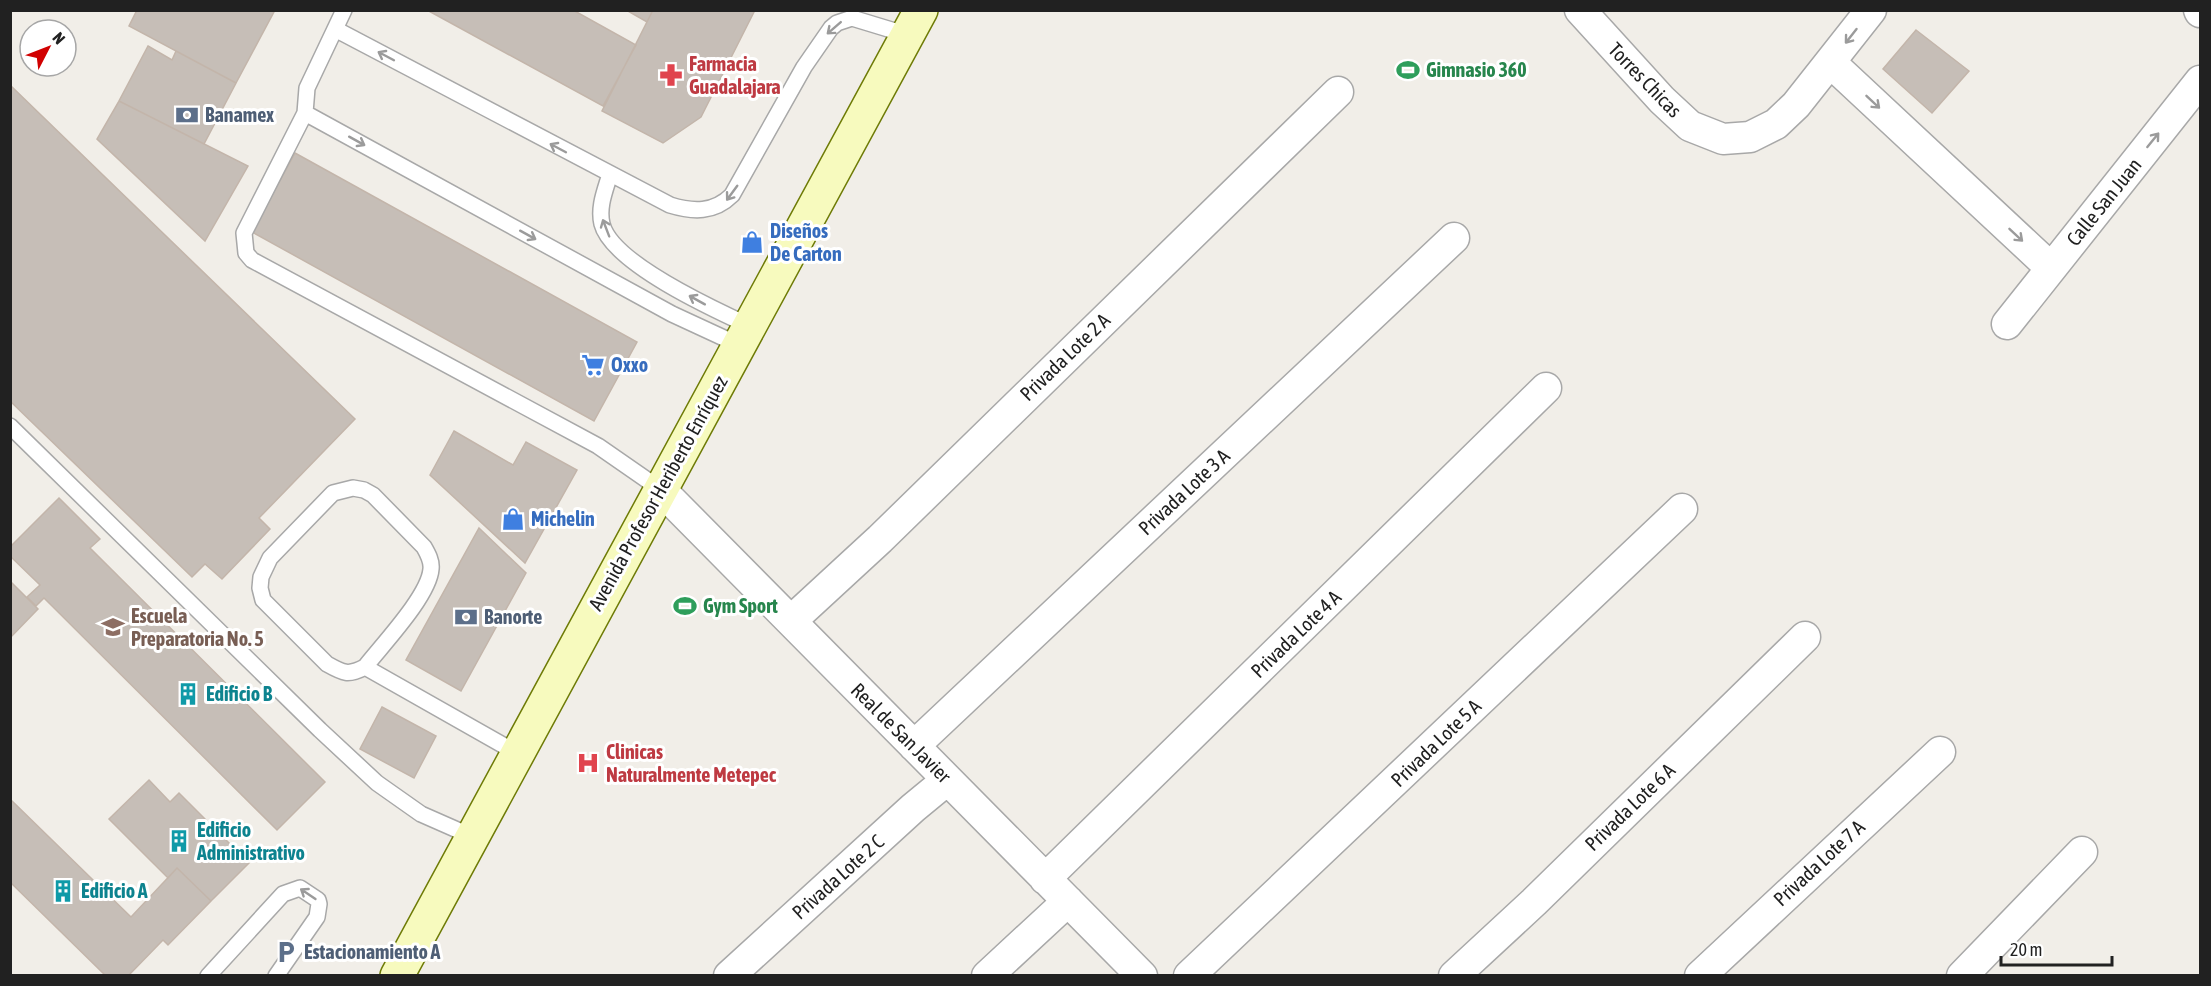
<svg xmlns="http://www.w3.org/2000/svg" width="2211" height="986" viewBox="0 0 2211 986" font-family="'Asap Condensed',sans-serif">
  <rect width="100%" height="100%" fill="#f1eee8"/>
  <path fill="#c6beb7" stroke="#c3b5aa" stroke-width="1.5" d="M137,10H275L236,83L129,26Z
    M427,10H573L636,45L603,106Z
    M626,10H653L647,22Z
    M653,10H755L701,117L663,143L602,111Z
    M1916,30L1969,71L1932,113L1883,69Z
    M148,46L172,60L176,51L236,83L204,144L119,101Z
    M10,85L355,419L259,518L270,529L222,579L205,564L192,577L10,401Z
    M119,101L248,166L205,241L97,139Z
    M295,153L637,342L594,421L252,232Z
    M454,431L513,465L526,442L577,470L525,563L430,475Z
    M59,498L100,539L90,548L325,782L277,830L44,598L36,606L27,597L40,585L10,556V547Z
    M479,528L526,573L461,691L406,660Z
    M10,581L38,609L10,638Z
    M382,707L436,736L414,778L360,749Z
    M149,780L170,802L179,793L249,863L211,901L177,868L168,878L109,819Z
    M10,799L131,917L177,868L211,901L168,945L163,940L128,976H106L10,882Z"/>
  <g fill="none" stroke-linecap="round" stroke-linejoin="round">
    <g stroke="#a8a8a8" stroke-width="18">
      <path id="lane" d="M344,10L307,88L305,113L244,233L246,253L252,260L598,446L660,489
        M335,29L670,205C693,212 714,213 732,195L804,67L831,28L837,23L852,18L908,35
        M305,113L672,314L739,345
        M610,174C605,191 598,207 602,224C612,263 715,310 750,326
        M10,426L320,730L377,783L421,814L471,836
        M353,488L364,490L373,495L424,547C428,554 432,561 431,569C429,596 382,645 365,667C348,676 343,673 327,664L263,600L260,588L261,577L270,558L333,493Z
        M365,667L517,753
        M208,976L283,894L300,888L318,900L319,904L317,917L276,976"/>
    </g>
    <g stroke="#a8a8a8" stroke-width="33">
      <path id="street" d="M1580,10L1662,100L1690,126L1723,139L1750,137L1776,124L1796,105L1871,10
        M2199,10L2200,12
        M1830,62L2051,268
        M2007,324L2200,81
        M660,489L1142,976
        M791,621L880,539L1338,92
        M914,746L1454,238
        M1045,879L1546,388
        M729,976L913,808L947,780
        M987,976L1068,901
        M1189,976L1682,509
        M1454,976L1534,902L1805,637
        M1700,976L1940,752
        M1962,976L2082,852"/>
    </g>
    <g stroke="#6e7b06" stroke-width="36">
      <path id="secondary" d="M397,976L921,10"/>
    </g>
    <use href="#lane" stroke="#fff" stroke-width="15"/>
    <use href="#street" stroke="#fff" stroke-width="30"/>
    <use href="#secondary" stroke="#f7fabe" stroke-width="33"/>
  </g>
  <defs><path id="oneway-shaft" d="M-6 0H5M1.5-3L5.5 0L1.5 3" fill="none" stroke-width="1.6" stroke-linecap="round" stroke-linejoin="round" transform="scale(1.5)"/></defs>
  <g stroke="#9b9b9b">
    <use href="#oneway-shaft" transform="translate(834 28) rotate(139)"/>
    <use href="#oneway-shaft" transform="translate(1851 36) rotate(128)"/>
    <use href="#oneway-shaft" transform="translate(386 56) rotate(-152)"/>
    <use href="#oneway-shaft" transform="translate(1873 102) rotate(43)"/>
    <use href="#oneway-shaft" transform="translate(2153 140) rotate(-51)"/>
    <use href="#oneway-shaft" transform="translate(357 141) rotate(29)"/>
    <use href="#oneway-shaft" transform="translate(558 148) rotate(-152)"/>
    <use href="#oneway-shaft" transform="translate(732 193) rotate(126)"/>
    <use href="#oneway-shaft" transform="translate(606 228) rotate(-111)"/>
    <use href="#oneway-shaft" transform="translate(528 235) rotate(29)"/>
    <use href="#oneway-shaft" transform="translate(2016 235) rotate(43)"/>
    <use href="#oneway-shaft" transform="translate(697 300) rotate(-151)"/>
    <use href="#oneway-shaft" transform="translate(308 894) rotate(-146)"/>
  </g>
  <defs>
    <g id="stadium-bare" transform="scale(1.8)"><path d="M0-5a6.5 5 0 1 0 0 10a6.5 5 0 1 0 0-10ZM-3.5-1.8h7v3.6h-7Z" fill="#2e9e5b" stroke="#fff" stroke-width="2.5" paint-order="stroke"/></g>
    <g id="pharmacy-bare" transform="scale(1.8)"><path d="M-2-6h4v4h4v4h-4v4h-4v-4h-4v-4h4Z" fill="#e0444e" stroke="#fff" stroke-width="2.5" paint-order="stroke"/></g>
    <g id="bank-bare" transform="scale(1.8)"><path d="M-6-4H6V4H-6ZM0-2.3a2.3 2.3 0 1 0 0 4.6a2.3 2.3 0 1 0 0-4.6Z" fill="#5c6f8a" stroke="#fff" stroke-width="2.5" paint-order="stroke"/></g>
    <g id="shop-bare" transform="scale(1.8)"><path d="M-5-2.5h2.3a2.7 3.5 0 0 1 5.4 0H5L5.5 6h-11ZM-1.5-2.5h3a1.5 2.3 0 0 0-3 0Z" fill="#3f7fe0" stroke="#fff" stroke-width="2.5" paint-order="stroke"/></g>
    <g id="supermarket-bare" transform="scale(1.8)"><path d="M-6-5.5h2.5l.6 2H6L4.5 2H-2.5L-4.4-4H-6ZM-1.5 3.2a1.3 1.3 0 1 0 .1 0ZM3 3.2a1.3 1.3 0 1 0 .1 0Z" fill="#3f7fe0" stroke="#fff" stroke-width="2.5" paint-order="stroke"/></g>
    <g id="school-bare" transform="scale(1.8)"><path d="M0-5L7-2L0 1L-7-2ZM-4 1L0 2.5L4 1V4Q0 6-4 4Z" fill="#8d6e63" stroke="#fff" stroke-width="2.5" paint-order="stroke"/></g>
    <g id="building-bare" transform="scale(1.8)"><path d="M-4-6H4V6H1V3H-1V6H-4ZM-2.5-4.3h1.7v1.8h-1.7ZM.8-4.3h1.7v1.8H.8ZM-2.5-1h1.7V.8h-1.7ZM.8-1h1.7V.8H.8Z" fill="#0f9aa8" stroke="#fff" stroke-width="2.5" paint-order="stroke"/></g>
    <g id="hospital-bare" transform="scale(1.8)"><path d="M-5-5h3v3.5h4V-5h3V5h-3V1.5h-4V5h-3Z" fill="#e0444e" stroke="#fff" stroke-width="2.5" paint-order="stroke"/></g>
    <g id="parking-bare" transform="scale(1.8)"><path d="M-3.5-5.5H1a3.5 3.5 0 0 1 0 7H-1V5.5H-3.5ZM-1-3.4V-.6H.8a1.4 1.4 0 0 0 0-2.8Z" fill="#5c6f8a" stroke="#fff" stroke-width="2.5" paint-order="stroke"/></g>
  </defs>
  <g fill-rule="evenodd">
    <use href="#stadium-bare" x="1408" y="70"/>
    <use href="#pharmacy-bare" x="671" y="75"/>
    <use href="#bank-bare" x="187" y="115"/>
    <use href="#shop-bare" x="752" y="242"/>
    <use href="#supermarket-bare" x="593" y="365"/>
    <use href="#shop-bare" x="513" y="519"/>
    <use href="#stadium-bare" x="685" y="606"/>
    <use href="#bank-bare" x="466" y="617"/>
    <use href="#school-bare" x="113" y="627"/>
    <use href="#building-bare" x="188" y="694"/>
    <use href="#hospital-bare" x="588" y="763"/>
    <use href="#building-bare" x="179" y="841"/>
    <use href="#building-bare" x="63" y="891"/>
    <use href="#parking-bare" x="286" y="952"/>
  </g>
  <g text-anchor="middle" stroke-width="6" stroke-linejoin="round" paint-order="stroke">
    <g font-size="20" font-weight="bold" fill="#be3a42" stroke="#fff" text-anchor="start">
      <text x="689" y="71">Farmacia<tspan x="689" dy="23">Guadalajara</tspan></text>
      <text x="606" y="759">Clinicas<tspan x="606" dy="23">Naturalmente Metepec</tspan></text>
    </g>
    <g font-size="20" font-weight="bold" fill="#27864d" stroke="#fff" text-anchor="start">
      <text x="1426" y="77">Gimnasio 360</text>
      <text x="703" y="613">Gym Sport</text>
    </g>
    <g font-size="20" fill="#212121" stroke="#fff">
      <text transform="translate(1645 80) rotate(46)" y="7">Torres Chicas</text>
      <text transform="translate(2104 202) rotate(-51)" y="7">Calle San Juan</text>
      <text transform="translate(1065 357) rotate(-44)" y="7">Privada Lote 2 A</text>
      <text transform="translate(1184 492) rotate(-43)" y="7">Privada Lote 3 A</text>
      <text transform="translate(658 493) rotate(-61)" y="7">Avenida Profesor Heriberto Enríquez</text>
      <text transform="translate(1296 634) rotate(-44)" y="7">Privada Lote 4 A</text>
      <text transform="translate(901 733) rotate(45)" y="7">Real de San Javier</text>
      <text transform="translate(1436 743) rotate(-44)" y="7">Privada Lote 5 A</text>
      <text transform="translate(1630 807) rotate(-44)" y="7">Privada Lote 6 A</text>
      <text transform="translate(1819 863) rotate(-43)" y="7">Privada Lote 7 A</text>
      <text transform="translate(838 877) rotate(-42)" y="7">Privada Lote 2 C</text>
    </g>
    <g font-size="20" font-weight="bold" fill="#4e5e75" stroke="#fff" text-anchor="start">
      <text x="205" y="122">Banamex</text>
      <text x="484" y="624">Banorte</text>
      <text x="304" y="959">Estacionamiento A</text>
    </g>
    <g font-size="20" font-weight="bold" fill="#366cbe" stroke="#fff" text-anchor="start">
      <text x="770" y="238">Diseños<tspan x="770" dy="23">De Carton</tspan></text>
      <text x="611" y="372">Oxxo</text>
      <text x="531" y="526">Michelin</text>
    </g>
    <g font-size="20" font-weight="bold" fill="#785e54" stroke="#fff" text-anchor="start">
      <text x="131" y="623">Escuela<tspan x="131" dy="23">Preparatoria No. 5</tspan></text>
    </g>
    <g font-size="20" font-weight="bold" fill="#0d838f" stroke="#fff" text-anchor="start">
      <text x="206" y="701">Edificio B</text>
      <text x="197" y="837">Edificio<tspan x="197" dy="23">Administrativo</tspan></text>
      <text x="81" y="898">Edificio A</text>
    </g>
  </g>
  <rect width="2211" height="986" fill="none" stroke="#212121" stroke-width="24"/>
  <g transform="translate(48 48) rotate(48)"><circle r="28" fill="#ffffff" stroke="#a6a6a6" stroke-width="1.5"/>
  <path d="M0-4.5L10 22L0 15L-10 22Z" fill="#d10101"/>
  <text y="-9" font-size="16" font-weight="bold" text-anchor="middle" fill="#212121">N</text>
  </g>
  <path d="M2001 956v9h111v-9" fill="none" stroke="#212121" stroke-width="3"/>
  <text x="2010" y="956" font-size="18" fill="#212121" stroke="#ffffff" stroke-width="4.5" paint-order="stroke">20 m</text>
</svg>
